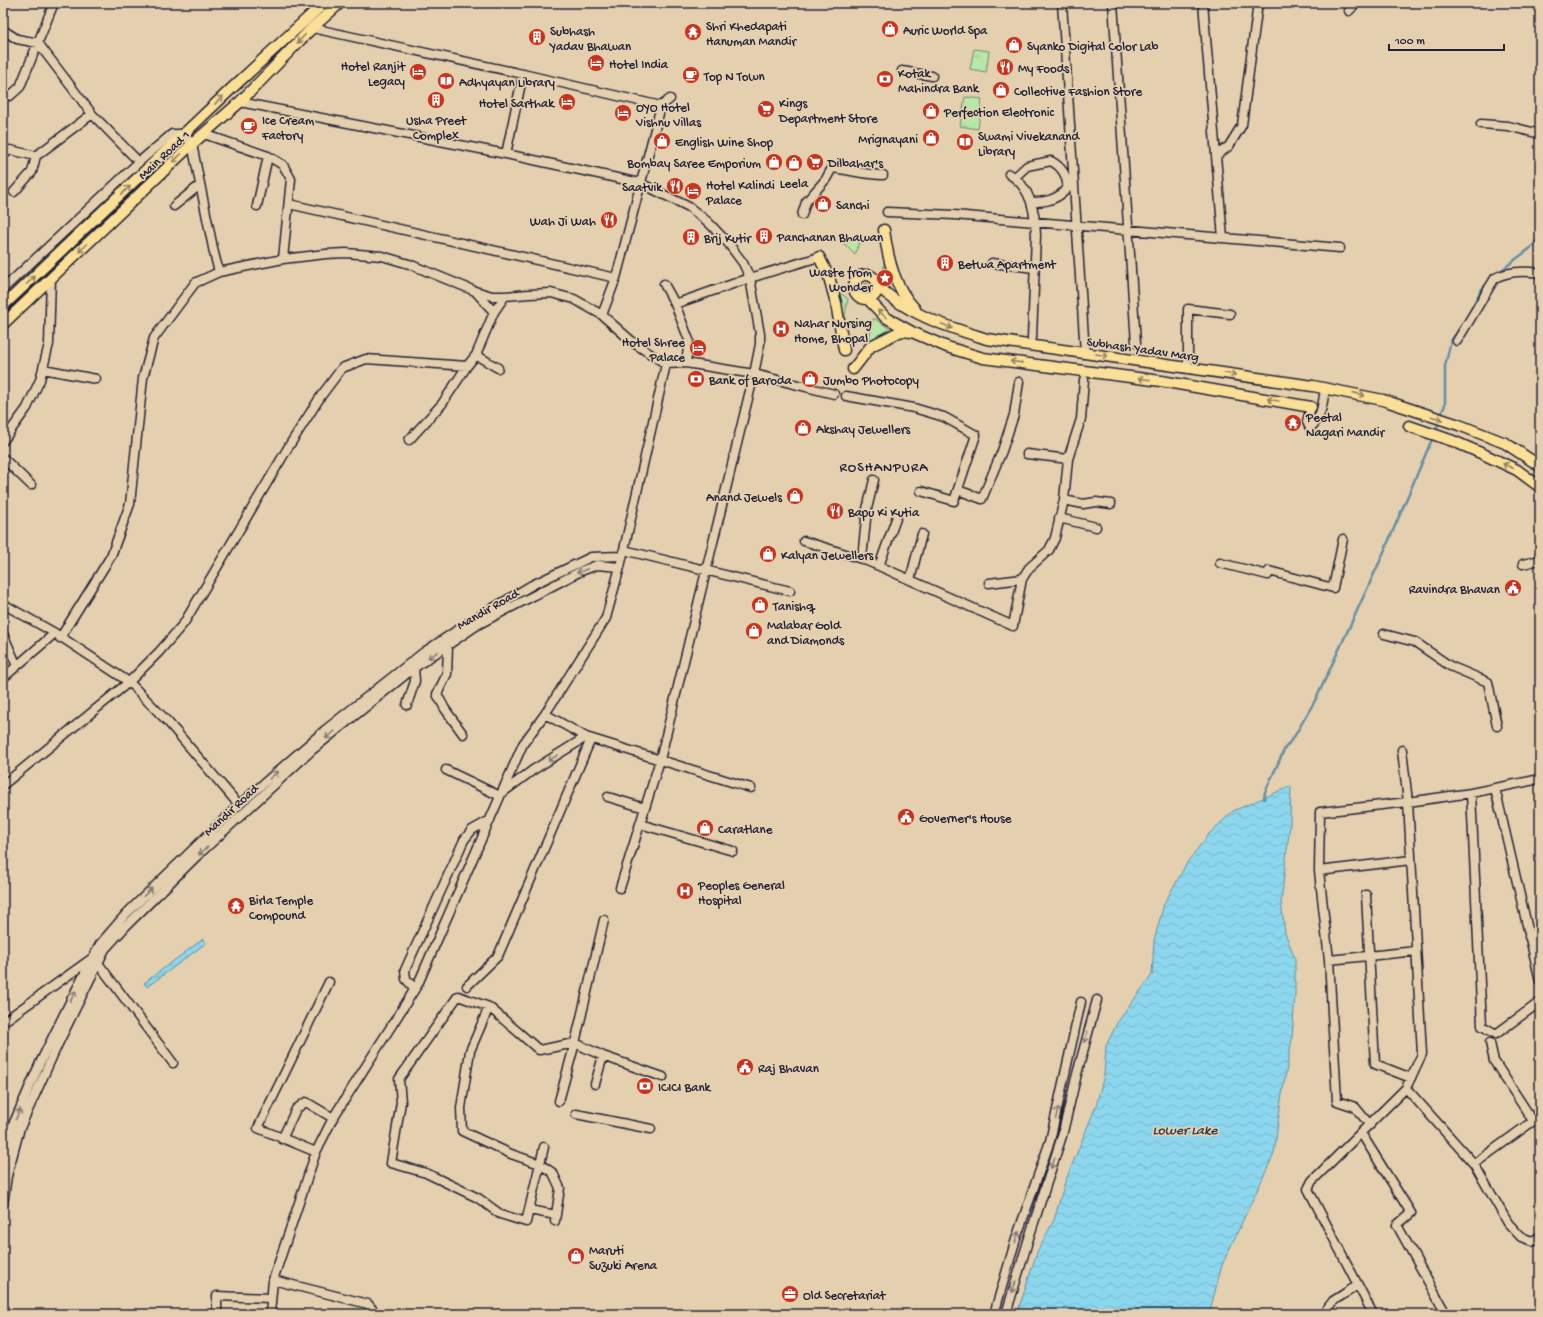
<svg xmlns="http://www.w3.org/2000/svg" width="1543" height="1317" viewBox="0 0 1543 1317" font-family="'Gochi Hand',sans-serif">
  <defs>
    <pattern id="grass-tufts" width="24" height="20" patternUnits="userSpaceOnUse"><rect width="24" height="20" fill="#b8e8a8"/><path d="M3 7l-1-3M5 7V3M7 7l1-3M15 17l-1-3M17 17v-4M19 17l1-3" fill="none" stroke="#9ec792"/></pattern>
    <pattern id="water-waves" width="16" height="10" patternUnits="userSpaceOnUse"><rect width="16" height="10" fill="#8cd7ed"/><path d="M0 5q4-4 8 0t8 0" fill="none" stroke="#78b8cc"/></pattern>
  </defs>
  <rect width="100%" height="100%" fill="#e4d0ae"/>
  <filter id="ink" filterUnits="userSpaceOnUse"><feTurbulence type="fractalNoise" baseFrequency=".025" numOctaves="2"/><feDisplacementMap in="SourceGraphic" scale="8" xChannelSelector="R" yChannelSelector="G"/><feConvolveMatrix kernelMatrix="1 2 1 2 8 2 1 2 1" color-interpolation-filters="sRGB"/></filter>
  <g filter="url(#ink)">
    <path fill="url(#grass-tufts)" stroke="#6d8572" d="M974,49L989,51L986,72L970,69Z
      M965,97L982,99L978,129L960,126Z
      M861,236L855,255L841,241L850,240Z
      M886,261L896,288L894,289L883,278L884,264Z
      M861.5 288a4.5 4.5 0 1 1 9 0a4.5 4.5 0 1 1-9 0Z
      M836,290L848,299L844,320Z
      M873,319H875L890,329L869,340Z"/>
    <path fill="url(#water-waves)" stroke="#628fa6" d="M1291,786L1290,824L1281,902L1285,933L1295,958V994L1292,1039L1281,1100L1274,1154L1222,1265L1209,1314H1017L1037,1252L1054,1220L1065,1182L1096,1106L1104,1075L1106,1046L1117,1023L1152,975L1154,941L1164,904L1188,861L1209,834L1233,811Z
      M203,939L206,943L147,987L144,983Z"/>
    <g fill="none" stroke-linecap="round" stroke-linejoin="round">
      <path stroke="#628fa6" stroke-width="2.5" d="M1495,275L1532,247L1540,236
        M1466,319L1481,290L1490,280
        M1440,417L1445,405V366L1451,341L1462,325
        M1435,432L1439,422
        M1264,799L1265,792L1285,748L1294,737L1317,697L1380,561L1433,437"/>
      <g stroke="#22223b" stroke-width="11">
        <path id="minor" d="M1062,3L1085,353
          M1113,3L1136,343
          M1203,3L1223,238
          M1349,11L1356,3
          M312,28L523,74L661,106L670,99
          M3,30L17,39L38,43L92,114L139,162
          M902,71L932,76
          M3,96H10L20,87L54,3
          M240,102L506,154L640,183L689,207L708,222L728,243L743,263L750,278L760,334V344L754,374L660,760L620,888
          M1481,124L1508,126L1540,134
          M204,134L268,156L283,165L291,179L283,259
          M506,154L523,74
          M3,155L10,150L36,156L92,114
          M1216,156L1229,146L1242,125L1258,3
          M1009,174C1031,187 1035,211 1036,235L1032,338
          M1015,177L1027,166L1051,161C1062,167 1068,176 1067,189C1056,200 1046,202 1032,202
          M14,192L32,172L36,156
          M289,204L616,278
          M174,206L200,185
          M257,206L268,156
          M887,212L954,215L1340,248
          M802,215L806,202L826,179L832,168C850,170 866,175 883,175
          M992,263L1034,268
          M664,284L675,304L689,340L686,363
          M3,289L139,162L172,134H184L192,144L214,253L219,272L283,259L326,254L346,253L382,256L409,264L475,291L492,296H505L529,294L551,293L574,299L602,315L635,344L666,364L686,363L754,374L834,394
          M476,292L494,312
          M675,304L750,278L819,257
          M602,315L616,278L661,106
          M1457,341L1495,278C1508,271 1526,271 1540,273
          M476,355L498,368
          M1188,368V309L1230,314
          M43,369L96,379
          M846,396L914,408L944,417L976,435L954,501L921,491
          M1311,407L1307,422L1310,428C1322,418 1323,402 1325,388
          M409,440L442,404L467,366
          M3,441L27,408L40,380L49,344L51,278
          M1027,454L1068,459
          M3,458L31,485
          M958,490L982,499L1002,451L1014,415L1019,382
          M1064,500L1083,504L1096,502L1111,504
          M1059,518L1096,527
          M804,541L862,559L879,566L1013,626L1022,579L1029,568L1049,550L1055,538L1064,500L1068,459L1081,419L1084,380
          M624,550L790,591
          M862,559L867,509L874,480
          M1220,563L1268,575
          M1523,564L1540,560
          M879,566L897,516
          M1269,571L1333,588L1343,539
          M910,580L922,534
          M989,583L1022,579
          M3,604L55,633L129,682L168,722L239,805
          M3,634L17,666
          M1384,634L1415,642L1450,666L1488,682L1497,726
          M60,638L111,556L130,504L143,378L154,338L195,283L219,272
          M448,645L447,674L437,694L445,709L463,734
          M3,678L55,633
          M407,705L415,681L414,668
          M545,714L586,737L751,788
          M446,770L500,796
          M3,785L129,682L159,652L184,623L289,446L321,396L342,368L366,359L467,366L476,355L494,312L505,296
          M1495,788L1540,981
          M502,793L533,770L586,737
          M1471,793L1482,1026L1496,1034L1540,1002
          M608,797L645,808
          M640,824L733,851
          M1319,871L1411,860
          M1366,895L1375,1064L1411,1078
          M1529,937L1540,933
          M1329,960L1416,951
          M98,963L173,1063
          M467,986L498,956L591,739
          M415,989L406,979L405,970L464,840L472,830L490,820
          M489,1007L470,1051L461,1108L462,1131L511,1154L540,1164L553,1173L560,1188L555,1221
          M3,1022L91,959
          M1490,1043L1494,1061L1533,1121
          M595,1084L603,1056
          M1406,1088L1474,1164L1508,1223L1521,1237L1532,1241L1540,1237
          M559,1101L575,1043L604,920
          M576,1114L651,1129
          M1370,1125L1355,1107L1337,1101L1329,960L1319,871L1320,812L1408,802L1471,793L1540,779
          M1361,1133L1411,1213L1397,1225L1446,1314
          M282,1139L296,1109L306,1102L333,1118
          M544,1147L526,1222L500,1214L478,1198L426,1173L391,1163L401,1102L399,1079L458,996L489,1007L539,1050L575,1043L603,1056L663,1077
          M316,1152L258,1128L329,982
          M1474,1164L1540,1116
          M3,1165L12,1127L40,1063L71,1000L100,944L126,914L239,805L325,730L424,652L471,621L532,585L591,557L622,556
          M3,1205L7,1176L20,1128L58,1044L105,949L126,926L197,856L311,751L414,668L479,624L581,571L597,565L620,567
          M529,1210L556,1215
          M273,1280L368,1304L376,1314
          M217,1314V1296L271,1298
          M270,1314L273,1280L316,1152L333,1118L418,984L523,744L545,714L606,618L620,567L666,364
          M994,1314L1016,1239L1050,1141L1081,1002
          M1006,1314L1029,1238L1062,1136L1077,1074L1097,1000
          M1323,1314L1333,1301L1358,1285
          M1373,1314L1308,1189L1312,1181L1406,1088L1422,1054L1408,802L1402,750"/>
      </g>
      <g stroke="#22223b" stroke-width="13">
        <path id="major" d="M884,230C888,259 894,287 915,309
          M819,257L829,277L836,303L844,350
          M854 287a12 12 0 1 1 24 0a12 12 0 1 1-24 0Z
          M877,285C907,315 949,327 987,339L1313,386L1383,400L1459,425L1505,443L1540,466
          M868,299L885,317L912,332L947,347L983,358L1161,381L1311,407
          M3,306L230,90L324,3
          M3,324L192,144L240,102L312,28L340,3
          M853,369L871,346L901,331L912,332
          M1409,426L1453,441L1483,454L1517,470L1540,487"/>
      </g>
      <use href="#minor" stroke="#e4d0ae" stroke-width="8"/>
      <use href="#major" stroke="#fbdf96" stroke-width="10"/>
    </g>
    <defs><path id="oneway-shaft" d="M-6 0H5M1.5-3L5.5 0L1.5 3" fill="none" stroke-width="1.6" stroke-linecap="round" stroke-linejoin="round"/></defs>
    <g stroke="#8e8068">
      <use href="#oneway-shaft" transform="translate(301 39) rotate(134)"/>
      <use href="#oneway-shaft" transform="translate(219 100) rotate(-44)"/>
      <use href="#oneway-shaft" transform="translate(177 158) rotate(136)"/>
      <use href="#oneway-shaft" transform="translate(126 190) rotate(-44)"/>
      <use href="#oneway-shaft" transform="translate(83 248) rotate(136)"/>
      <use href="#oneway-shaft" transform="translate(31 280) rotate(-43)"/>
      <use href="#oneway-shaft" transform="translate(882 314) rotate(-138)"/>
      <use href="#oneway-shaft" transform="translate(947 326) rotate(23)"/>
      <use href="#oneway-shaft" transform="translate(1102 355) rotate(8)"/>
      <use href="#oneway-shaft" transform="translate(1016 362) rotate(-172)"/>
      <use href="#oneway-shaft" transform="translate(1230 374) rotate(9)"/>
      <use href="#oneway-shaft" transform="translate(1144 379) rotate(-173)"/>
      <use href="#oneway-shaft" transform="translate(1359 394) rotate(13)"/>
      <use href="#oneway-shaft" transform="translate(1273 400) rotate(-170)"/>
      <use href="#oneway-shaft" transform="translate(1437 418) rotate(18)"/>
      <use href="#oneway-shaft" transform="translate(1508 466) rotate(-155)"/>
    </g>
    <g stroke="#837974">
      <use href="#oneway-shaft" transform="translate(582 571) rotate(158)"/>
      <use href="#oneway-shaft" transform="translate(433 655) rotate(146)"/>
      <use href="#oneway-shaft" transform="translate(330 735) rotate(141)"/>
      <use href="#oneway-shaft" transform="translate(553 758) rotate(148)"/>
      <use href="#oneway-shaft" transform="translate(274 775) rotate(-41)"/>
      <use href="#oneway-shaft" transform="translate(203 851) rotate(137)"/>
      <use href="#oneway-shaft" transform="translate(148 892) rotate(-44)"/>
      <use href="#oneway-shaft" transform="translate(73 996) rotate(-63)"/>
      <use href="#oneway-shaft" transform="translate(1086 1037) rotate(105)"/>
      <use href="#oneway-shaft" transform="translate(1057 1113) rotate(-76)"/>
      <use href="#oneway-shaft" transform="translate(18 1114) rotate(-66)"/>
      <use href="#oneway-shaft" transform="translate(1053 1163) rotate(109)"/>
      <use href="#oneway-shaft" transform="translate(1017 1237) rotate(-72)"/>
      <use href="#oneway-shaft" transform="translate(1014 1287) rotate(107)"/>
    </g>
  </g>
  <defs>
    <g id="shop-disc" transform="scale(0.9)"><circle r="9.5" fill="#c8321e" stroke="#e4d0ae"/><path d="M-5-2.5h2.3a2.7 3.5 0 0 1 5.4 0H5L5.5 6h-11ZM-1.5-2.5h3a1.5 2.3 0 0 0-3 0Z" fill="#fff"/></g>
    <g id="temple-disc" transform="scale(0.9)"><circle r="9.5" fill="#c8321e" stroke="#e4d0ae"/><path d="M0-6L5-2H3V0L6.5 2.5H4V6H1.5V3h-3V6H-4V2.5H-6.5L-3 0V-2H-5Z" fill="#fff"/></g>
    <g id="building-disc" transform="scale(0.9)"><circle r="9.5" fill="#c8321e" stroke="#e4d0ae"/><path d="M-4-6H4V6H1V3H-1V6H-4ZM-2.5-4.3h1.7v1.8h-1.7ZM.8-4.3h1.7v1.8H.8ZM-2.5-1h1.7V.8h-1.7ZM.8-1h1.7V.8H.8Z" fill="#fff"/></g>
    <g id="hotel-disc" transform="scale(0.9)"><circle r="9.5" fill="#c8321e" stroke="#e4d0ae"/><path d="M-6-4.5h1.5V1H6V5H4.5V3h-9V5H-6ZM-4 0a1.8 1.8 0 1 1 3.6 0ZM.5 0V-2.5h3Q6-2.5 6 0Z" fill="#fff"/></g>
    <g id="restaurant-disc" transform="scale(0.9)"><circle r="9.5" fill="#c8321e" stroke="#e4d0ae"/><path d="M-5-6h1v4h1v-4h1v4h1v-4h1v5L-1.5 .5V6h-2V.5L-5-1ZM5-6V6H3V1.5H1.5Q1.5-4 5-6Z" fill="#fff"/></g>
    <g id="cafe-disc" transform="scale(0.9)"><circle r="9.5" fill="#c8321e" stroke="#e4d0ae"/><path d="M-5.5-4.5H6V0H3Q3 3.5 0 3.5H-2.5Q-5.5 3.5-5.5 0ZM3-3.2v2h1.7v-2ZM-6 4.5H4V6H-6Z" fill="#fff"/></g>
    <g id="bank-disc" transform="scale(0.9)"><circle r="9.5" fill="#c8321e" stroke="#e4d0ae"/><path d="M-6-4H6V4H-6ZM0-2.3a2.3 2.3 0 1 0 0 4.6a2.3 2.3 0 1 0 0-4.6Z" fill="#fff"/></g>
    <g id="library-disc" transform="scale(0.9)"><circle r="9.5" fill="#c8321e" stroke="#e4d0ae"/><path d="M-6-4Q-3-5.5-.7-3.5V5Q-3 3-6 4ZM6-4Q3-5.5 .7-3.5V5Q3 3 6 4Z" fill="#fff"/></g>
    <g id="supermarket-disc" transform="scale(0.9)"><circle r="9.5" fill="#c8321e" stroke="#e4d0ae"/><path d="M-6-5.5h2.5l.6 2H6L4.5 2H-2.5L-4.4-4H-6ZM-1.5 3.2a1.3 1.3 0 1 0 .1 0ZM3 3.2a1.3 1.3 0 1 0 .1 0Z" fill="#fff"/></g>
    <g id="sight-disc" transform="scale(0.9)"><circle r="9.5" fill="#c8321e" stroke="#e4d0ae"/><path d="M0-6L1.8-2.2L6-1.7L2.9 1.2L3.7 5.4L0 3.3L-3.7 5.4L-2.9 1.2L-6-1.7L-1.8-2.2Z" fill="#fff"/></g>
    <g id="hospital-disc" transform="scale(0.9)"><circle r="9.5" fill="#c8321e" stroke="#e4d0ae"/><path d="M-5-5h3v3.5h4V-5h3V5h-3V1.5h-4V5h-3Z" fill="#fff"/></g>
    <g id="civic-disc" transform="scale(0.9)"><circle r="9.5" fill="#c8321e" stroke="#e4d0ae"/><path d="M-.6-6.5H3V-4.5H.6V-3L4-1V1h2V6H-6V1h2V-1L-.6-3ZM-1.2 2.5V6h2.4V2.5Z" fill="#fff"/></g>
    <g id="office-disc" transform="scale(0.9)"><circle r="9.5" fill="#c8321e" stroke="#e4d0ae"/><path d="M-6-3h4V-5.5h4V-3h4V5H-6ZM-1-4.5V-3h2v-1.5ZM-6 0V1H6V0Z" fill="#fff"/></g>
  </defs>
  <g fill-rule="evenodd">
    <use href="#shop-disc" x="890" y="29"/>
    <use href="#temple-disc" x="693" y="32"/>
    <use href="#building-disc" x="537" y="37"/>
    <use href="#shop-disc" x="1014" y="45"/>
    <use href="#hotel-disc" x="596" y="63"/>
    <use href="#restaurant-disc" x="1005" y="67"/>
    <use href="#hotel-disc" x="418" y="72"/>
    <use href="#cafe-disc" x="691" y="75"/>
    <use href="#bank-disc" x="885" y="79"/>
    <use href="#library-disc" x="446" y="81"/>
    <use href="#shop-disc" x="1001" y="90"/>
    <use href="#building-disc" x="436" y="100"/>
    <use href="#hotel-disc" x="567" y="102"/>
    <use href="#supermarket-disc" x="766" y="109"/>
    <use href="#shop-disc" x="931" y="111"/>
    <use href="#hotel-disc" x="623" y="113"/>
    <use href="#cafe-disc" x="249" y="126"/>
    <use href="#shop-disc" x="931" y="138"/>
    <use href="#shop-disc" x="662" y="141"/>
    <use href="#library-disc" x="965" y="142"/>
    <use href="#shop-disc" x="774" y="162"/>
    <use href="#supermarket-disc" x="815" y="162"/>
    <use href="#shop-disc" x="794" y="163"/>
    <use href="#restaurant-disc" x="675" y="186"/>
    <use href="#hotel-disc" x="693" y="191"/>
    <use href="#shop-disc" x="823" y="204"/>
    <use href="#restaurant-disc" x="609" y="220"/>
    <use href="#building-disc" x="764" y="236"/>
    <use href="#building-disc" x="691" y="237"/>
    <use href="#building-disc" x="945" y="263"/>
    <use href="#sight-disc" x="885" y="278"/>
    <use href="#hospital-disc" x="781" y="329"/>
    <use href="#hotel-disc" x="698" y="348"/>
    <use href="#bank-disc" x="696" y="379"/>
    <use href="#shop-disc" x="810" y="379"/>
    <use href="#temple-disc" x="1293" y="423"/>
    <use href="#shop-disc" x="803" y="428"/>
    <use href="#shop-disc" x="795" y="496"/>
    <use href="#restaurant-disc" x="835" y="511"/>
    <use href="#shop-disc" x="768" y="554"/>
    <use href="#civic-disc" x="1513" y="588"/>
    <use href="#shop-disc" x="760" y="605"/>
    <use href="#shop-disc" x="754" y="631"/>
    <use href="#civic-disc" x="906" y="817"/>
    <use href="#shop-disc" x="705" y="828"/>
    <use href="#hospital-disc" x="685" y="891"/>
    <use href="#temple-disc" x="236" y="906"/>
    <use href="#civic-disc" x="745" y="1067"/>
    <use href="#bank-disc" x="645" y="1086"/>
    <use href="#shop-disc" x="576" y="1256"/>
    <use href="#office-disc" x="790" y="1294"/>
  </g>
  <g text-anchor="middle" stroke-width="3.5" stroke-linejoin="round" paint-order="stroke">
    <g font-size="13" fill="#22223b" stroke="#e4d0ae" text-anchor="start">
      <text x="706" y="30">Shri Khedapati<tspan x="706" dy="15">Hanuman Mandir</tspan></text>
      <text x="903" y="34">Auric World Spa</text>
      <text x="550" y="35">Subhash<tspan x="550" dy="15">Yadav Bhawan</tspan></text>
      <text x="1027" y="50">Syanko Digital Color Lab</text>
      <text x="609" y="68">Hotel India</text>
      <text x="405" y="70" text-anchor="end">Hotel Ranjit<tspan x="405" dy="15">Legacy</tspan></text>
      <text x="1018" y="72">My Foods</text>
      <text x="898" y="77">Kotak<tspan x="898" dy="15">Mahindra Bank</tspan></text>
      <text x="704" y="80">Top N Town</text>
      <text x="459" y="86">Adhyayan Library</text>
      <text x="1014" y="95">Collective Fashion Store</text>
      <text x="554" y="107" text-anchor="end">Hotel Sarthak</text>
      <text x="779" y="107">Kings<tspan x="779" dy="15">Department Store</tspan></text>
      <text x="636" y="111">OYO Hotel<tspan x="636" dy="15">Vishnu Villas</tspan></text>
      <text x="944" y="116">Perfection Electronic</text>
      <text x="262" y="124">Ice Cream<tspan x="262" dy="15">Factory</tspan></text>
      <text x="436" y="124" text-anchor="middle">Usha Preet<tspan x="436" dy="15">Complex</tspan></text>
      <text x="978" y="140">Swami Vivekanand<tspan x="978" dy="15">Library</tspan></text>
      <text x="918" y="143" text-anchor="end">Mrignayani</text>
      <text x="675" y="146">English Wine Shop</text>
      <text x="761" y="167" text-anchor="end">Bombay Saree Emporium</text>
      <text x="828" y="167">Dilbahar's</text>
      <text x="794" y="187" text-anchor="middle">Leela</text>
      <text x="706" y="189">Hotel Kalindi<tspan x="706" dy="15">Palace</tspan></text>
      <text x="662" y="191" text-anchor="end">Saatvik</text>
      <text x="836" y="209">Sanchi</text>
      <text x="596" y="225" text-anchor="end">Wah Ji Wah</text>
      <text x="777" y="241">Panchanan Bhawan</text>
      <text x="704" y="242">Brij Kutir</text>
      <text x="958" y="268">Betwa Apartment</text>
      <text x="872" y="276" text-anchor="end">Waste from<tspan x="872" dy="15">Wonder</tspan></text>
      <text x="794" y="327">Nahar Nursing<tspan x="794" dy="15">Home, Bhopal</tspan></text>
      <text x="685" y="346" text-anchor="end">Hotel Shree<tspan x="685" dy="15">Palace</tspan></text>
      <text x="709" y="384">Bank of Baroda</text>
      <text x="823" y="384">Jumbo Photocopy</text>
      <text x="1306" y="421">Peetal<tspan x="1306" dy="15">Nagari Mandir</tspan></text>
      <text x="816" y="433">Akshay Jewellers</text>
      <text x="782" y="501" text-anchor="end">Anand Jewels</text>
      <text x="848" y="516">Bapu Ki Kutia</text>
      <text x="781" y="559">Kalyan Jewellers</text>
      <text x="1500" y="593" text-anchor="end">Ravindra Bhavan</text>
      <text x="773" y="610">Tanishq</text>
      <text x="767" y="629">Malabar Gold<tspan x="767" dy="15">and Diamonds</tspan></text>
      <text x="919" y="822">Governer's House</text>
      <text x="718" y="833">Caratlane</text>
      <text x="698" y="889">Peoples General<tspan x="698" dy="15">Hospital</tspan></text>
      <text x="249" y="904">Birla Temple<tspan x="249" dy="15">Compound</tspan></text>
      <text x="758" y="1072">Raj Bhavan</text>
      <text x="658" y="1091">ICICI Bank</text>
      <text x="589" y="1254">Maruti<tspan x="589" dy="15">Suzuki Arena</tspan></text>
      <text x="803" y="1299">Old Secretariat</text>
    </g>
    <g font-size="13" fill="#22223b" stroke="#e4d0ae">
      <text transform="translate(163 154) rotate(-43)" y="5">Main Road 1</text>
      <text transform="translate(1143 348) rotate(8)" y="5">Subhash Yadav Marg</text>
      <text transform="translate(487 608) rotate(-30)" y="5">Mandir Road</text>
      <text transform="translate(230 809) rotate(-43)" y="5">Mandir Road</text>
    </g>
    <g font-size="14" letter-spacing="1" fill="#22223b" stroke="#e4d0ae">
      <text x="884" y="471">ROSHANPURA</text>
    </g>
    <g font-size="14" font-style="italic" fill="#323d56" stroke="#e4d0ae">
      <text x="1185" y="1134">Lower Lake</text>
    </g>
  </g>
  <rect width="1543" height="1317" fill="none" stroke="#e4d0ae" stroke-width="16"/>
  <rect x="8" y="8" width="1527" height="1301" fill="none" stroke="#22223b" stroke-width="1.5" filter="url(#ink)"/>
  <path d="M1389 44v6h115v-6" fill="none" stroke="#22223b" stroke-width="2"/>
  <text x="1395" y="44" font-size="12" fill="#22223b" stroke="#e4d0ae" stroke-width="3" paint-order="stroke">100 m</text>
</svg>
